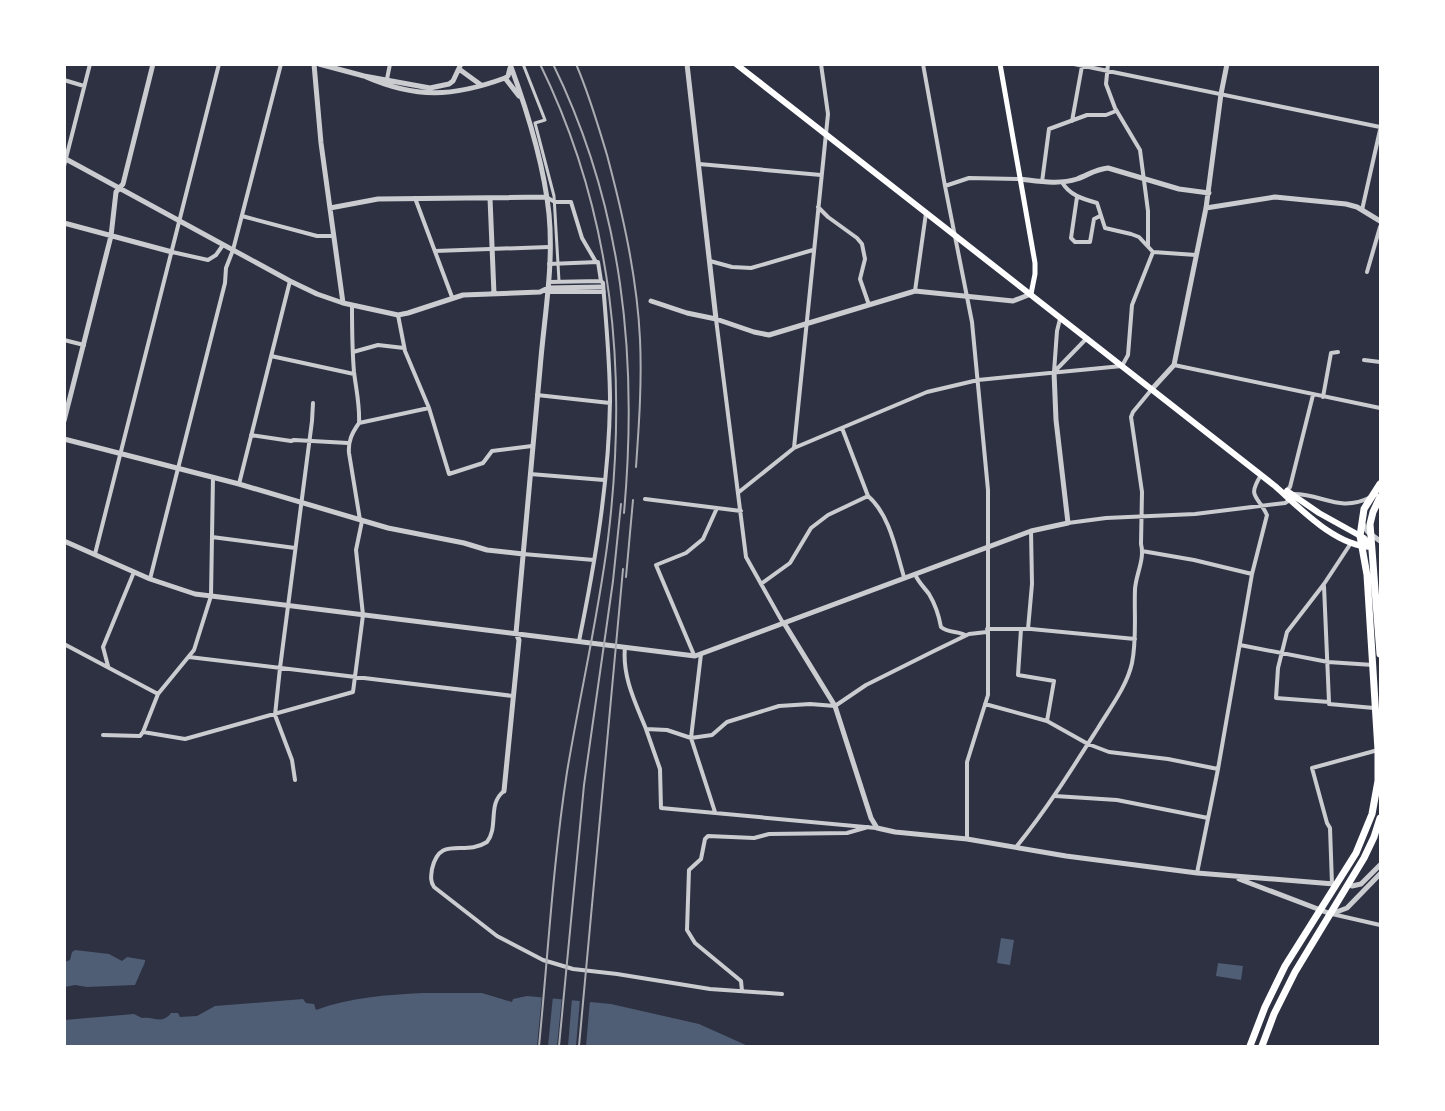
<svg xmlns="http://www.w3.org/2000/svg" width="1445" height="1111" viewBox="0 0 1445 1111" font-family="'Roboto Serif',serif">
  <rect width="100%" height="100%" fill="#2d3142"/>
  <path fill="#4f5d75" d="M1001,938L1014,940L1010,965L997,963Z
    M75,950L109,954L122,961L127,957L145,960V962L135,985L87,987L75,985L65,987V962L70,960L72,952Z
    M1218,963L1243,966L1241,980L1216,976Z
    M423,993H482L512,1002L513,999L527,996L611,1004L699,1024L748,1046H65L64,1020L134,1014L142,1018C153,1016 162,1025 171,1013H178L180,1017L197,1016L215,1006L303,999L306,1003L314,1004L316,1010C351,997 386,995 423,993Z"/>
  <path fill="#2d3142" d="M542,995L553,996L548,1046H537Z
    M562,997L572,998L568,1046H557Z
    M580,999L590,1000L586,1046H576Z"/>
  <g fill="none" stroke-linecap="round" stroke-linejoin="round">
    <path stroke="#caccd0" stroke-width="3" d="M523,64L545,120L535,123L554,196L559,281"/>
    <path stroke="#caccd0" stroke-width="4" d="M923,64L945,186L972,322L988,490V695L967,762V839
      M1074,64L1380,127
      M1108,64L1106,84L1115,108L1140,150L1148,211V246
      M387,79L390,64
      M64,80L84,86
      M1072,121L1082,66
      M699,164L821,175
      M64,166L90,64
      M1042,182L1049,129L1087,115H1106L1116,111
      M1062,182C1069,195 1083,199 1097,203L1105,228L1131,234L1139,237L1153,252L1196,255
      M945,186L969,178L1020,179
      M546,197L555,202H571L582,238L596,262
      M1077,197L1071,238L1075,242H1090L1094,219L1100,216
      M415,198L452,297
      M818,207L828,217L857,238L862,244L865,259L860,279L869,305
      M1362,210L1380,130
      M242,216L317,236H334
      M435,251L549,247
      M172,252L208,260L216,255L223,245
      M710,261L732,267L751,268L813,250
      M549,264L598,262L601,281L603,283C606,322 610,362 610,401C609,481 595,563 579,641
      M1367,272L1380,227
      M549,282L601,281
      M915,291L926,213
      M548,292H604
      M352,306C352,328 352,349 354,372C356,389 360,405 359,423
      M398,315L405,351L429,408L449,474L483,463L492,451L532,446
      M716,319L746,557L783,623
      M64,340L84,345
      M353,352L378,345L404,348
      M271,356L354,374
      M1364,360L1380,362
      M1174,365L1380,408
      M1055,371L1087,338
      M1054,372L1057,331L1060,319
      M537,395L610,403
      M1323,397L1331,353L1338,352
      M842,428L868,496C890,515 896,551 904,577
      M251,435L291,441L294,440L348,443
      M794,448L828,114L821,64
      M530,474L604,480
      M239,484L290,281
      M1287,490L1290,487L1313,395
      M739,492L794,448L927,392L978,380L1122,366L1128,355L1132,305L1153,252
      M1294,494C1323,494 1339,513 1371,497
      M645,499L741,511
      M360,520L349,453C348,441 352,433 359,423L429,408
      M1068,523L1106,518L1195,514L1285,503L1290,500
      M212,537L295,548
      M1351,543L1324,584L1287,632L1278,668L1276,698L1329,702V704L1374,708
      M1142,551L1194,560L1252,574
      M95,554L219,64
      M523,554L594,560
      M915,574C918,582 924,587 929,594C935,604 939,616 941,627C948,633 957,631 965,635
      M150,579L225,283L226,268L233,250L281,64
      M761,584L790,563L811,528L828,515L868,496
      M1324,586L1329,702
      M987,629H1031L1135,639
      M1021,629L1018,675L1054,681L1047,721
      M1028,629L1032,584L1031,531
      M64,644L158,694
      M1240,645L1328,662L1373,665
      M625,647C622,676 635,702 646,729L667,730L691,738L712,735L727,722L779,706L810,704L835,706L866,685L934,651L969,634L987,632
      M701,654L691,738L715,812
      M694,655L656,565L686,553L703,539L717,508
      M189,657L513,696
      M108,666L103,647L134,572
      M985,704L1047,721L1088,744L1109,752L1168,759L1218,769
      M646,729L660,769L661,808L876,828
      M143,732L158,694L194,650L211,596L213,477
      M103,735L140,736L143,732L185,739L353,692L363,615L356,550L362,521
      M295,780L292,760L275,715L280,668L312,421L313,403
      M504,791C487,804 499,827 487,842C464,857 440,834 432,869C431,876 430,881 434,887L497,936L543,960L573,969L617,974L710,989L782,994
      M1055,796L1117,800L1208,818
      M1017,846C1047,809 1072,769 1098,728C1110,708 1127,686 1132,663C1137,639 1134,614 1135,589C1136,574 1145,559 1141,544L1142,492L1131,417L1133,412L1152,389
      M1197,873L1218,769L1252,574L1267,515C1257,494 1247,498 1261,475
      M1332,884L1330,828L1327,823L1312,768L1378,750
      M1332,914L1380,925
      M742,991L741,981L695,943L687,930L689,870L701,859L705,839L708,836L754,838L769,834L847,833L868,827"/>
    <path stroke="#caccd0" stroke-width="5" d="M314,64L321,143L343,303
      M319,64L364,76L430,88L449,84L453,81L461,64
      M687,64L716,319
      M459,69L481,85
      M364,76C416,99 453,97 505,78L508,76L510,68
      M505,78L519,96
      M64,158L290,281L317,294L343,303L398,315L408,313L463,295L540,292L548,288L602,287
      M1020,179C1038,181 1059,185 1077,179C1088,175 1096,169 1108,168L1179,189L1209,193
      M490,198L494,294
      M330,208L378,199L546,197
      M1206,208L1275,197L1346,204L1357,207L1380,221
      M64,223L172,252
      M651,301L687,313L716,319L754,332L769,335L915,291L1013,301L1031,294
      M1152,389L1174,365L1206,208L1221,94L1227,64
      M64,421L111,236L116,192L123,184L153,64
      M64,439L239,484L388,528L464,543L487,550L523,554
      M1362,523L1368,532L1380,541
      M64,541L150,579L195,594L695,656L1031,531L1068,523L1056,420L1054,372
      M784,623L835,706L871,818L877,828L895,832L967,839L1066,856L1197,873L1334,884
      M504,791L519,640L516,633C524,545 532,457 540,369C544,318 554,266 549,214C544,165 527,110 510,64
      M1239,879L1331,914L1347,908L1380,874
      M1352,886L1361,884L1380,865"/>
    <path stroke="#fff" stroke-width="5" d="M1000,64L1035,263V274L1031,294"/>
    <path stroke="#fff" stroke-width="6" d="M736,64L1275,486C1300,508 1335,546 1371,547
      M1287,491L1319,513L1364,538L1371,547"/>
    <path stroke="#fff" stroke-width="7" d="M1380,497L1373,512L1370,524L1380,654
      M1250,1046L1265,1007L1285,966L1356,853L1372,814L1378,781V750L1367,575L1360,536L1364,509L1380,484
      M1262,1046L1274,1014L1295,972L1364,858L1374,837L1380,818"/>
    <path stroke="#abadb3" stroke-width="2" d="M553,64C623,207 638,357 624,513
      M576,64C589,94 598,125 607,155C623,215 637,277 640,339C642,382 639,425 636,467
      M626,577L633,500
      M539,1046C548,955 553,863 567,772C580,694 598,618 608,539C628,375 614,215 540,64
      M559,1046L584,785L613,581L621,504
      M579,1046L623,569"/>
  </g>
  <rect width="1445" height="1111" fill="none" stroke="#ffffff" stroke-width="132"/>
</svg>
